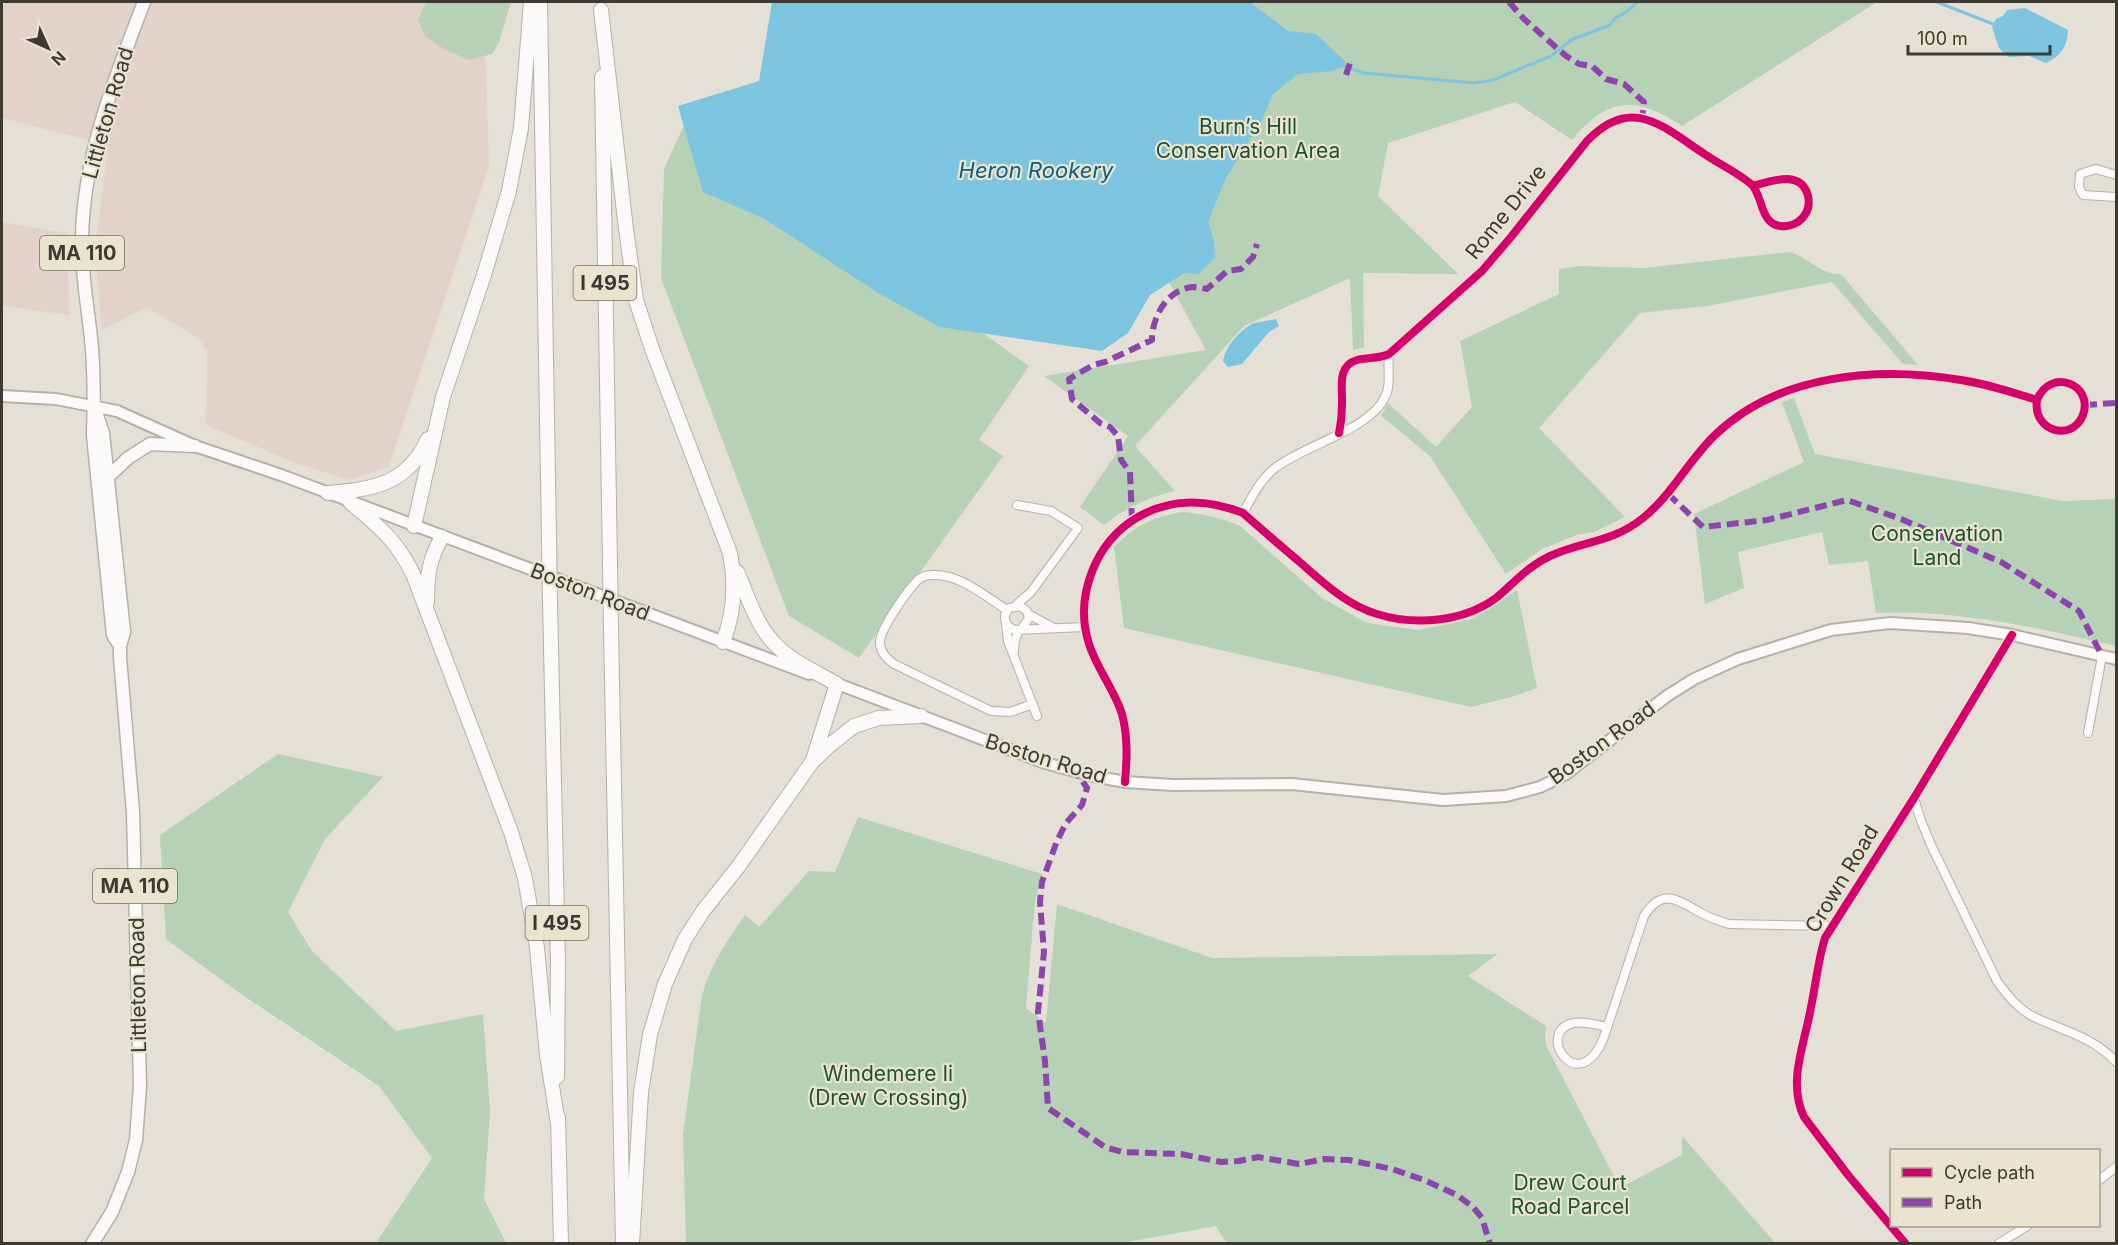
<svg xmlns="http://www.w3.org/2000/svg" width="2118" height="1245" viewBox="0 0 2118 1245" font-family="Inter,sans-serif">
  <rect width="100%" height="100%" fill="#e4e0d5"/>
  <path fill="#e1d3c9" d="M4,2H484L489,166L389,466L350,480L298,464L206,425L207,352L210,351L202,346L205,342L147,307L102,330L95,250L108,145L2,118V9Z
    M2,222L66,233L70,315L2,306Z"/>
  <path fill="#b6d1b6" d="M426,2H511L499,42L492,54L469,60L444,49L425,36L418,20Z
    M1069,2H1877L1682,126C1637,96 1608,96 1572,140L1515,102L1388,143L1378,196L1458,274L1363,273L1364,347L1353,350L1350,278L1244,326L1135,446L1175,491C1148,497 1126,508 1104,525L1080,507L1128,436L1044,376L1206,350L1073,106Z
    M686,121L1029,366L979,440L1003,456L859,658L789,616L661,278L664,169Z
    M1789,252C1809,257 1818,274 1841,274L1918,365L1903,364L1832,282L1707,306L1640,313L1539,428L1625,517L1594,532L1577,535L1542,549L1506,574L1430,456L1381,416L1388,403L1436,447L1472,407L1460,341L1559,294V269L1579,266L1644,268Z
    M1794,398L1815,454L2063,501L2116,499V646C2040,628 1955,609 1876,613L1868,561L1829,565L1822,532L1738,552L1744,588L1705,604L1694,514L1804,462L1782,402Z
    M1183,512C1203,514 1221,517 1240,526L1322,598L1367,623L1418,630L1473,619L1517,590L1537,688L1511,697L1471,707L1124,628L1114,547C1133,526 1155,516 1183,512Z
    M278,754L383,777L325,839L288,912L312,951L396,1031L483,1014L490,1111L484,1199L506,1243H376L432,1158L379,1086L238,992L166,939L160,835Z
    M858,817L1042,874L1035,901L1026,1008L1046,1023L1057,904L1212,958L1498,954L1468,976L1546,1026L1545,1039L1547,1047L1620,1188L1682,1155V1136L1775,1243L1227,1244L1216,1226L1117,1244L686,1243L683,1135L701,1001C708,968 726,942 745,915L759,927L809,871L835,872Z"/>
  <path fill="#7dc4e0" d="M772,2H1250L1288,31L1316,34L1345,61L1344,66L1332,71L1298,74L1273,94L1261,122L1226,178L1208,222L1214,240L1215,258L1198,274L1184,273L1150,295L1128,333L1102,351L940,327L880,294L763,218L703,192L678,106L759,81Z
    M2025,8L2068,30C2067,47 2061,56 2046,63L2029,56L2008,57L1999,48L1992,27L1996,19L2003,16L2007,10Z
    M1276,319L1279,326L1269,332L1242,364L1228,367L1223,361C1225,347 1240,330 1252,324C1259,321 1269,321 1276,319Z"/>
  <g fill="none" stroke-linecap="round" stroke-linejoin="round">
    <path stroke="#7dc4e0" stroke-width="3" d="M1937,2L1993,24
      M1344,66L1364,73L1474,83L1493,80L1551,56L1571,40L1610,25L1615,18L1625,13L1638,2"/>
    <g stroke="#b5b1a9" stroke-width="10">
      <path id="minor" d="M2116,175L2096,169L2080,174L2079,187L2083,195L2116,197
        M1339,433C1341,424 1342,415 1342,405C1343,390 1336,366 1357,360C1368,357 1378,359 1389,354L1482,271L1511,237L1587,141C1632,94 1663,127 1706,155C1719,164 1740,174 1752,185C1764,197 1759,229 1787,226C1795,225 1802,220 1806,213C1809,208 1809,201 1808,196C1801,169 1771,181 1753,186
        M1243,513C1252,497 1260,480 1275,468C1303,446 1368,430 1384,399C1392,385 1387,369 1389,354
        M1016,605L1031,592L1078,528L1051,511L1017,505
        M1007,610C986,597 959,573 932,575C927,575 923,576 919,579C909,588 880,629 880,642C880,652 886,658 894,664L991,711L1010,712L1033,704
        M1028,614L1052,627
        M1006,623L1008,641L1037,716
        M1022,628L1029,618L1027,611L1020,606L1009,608C1002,616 1004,626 1015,630L1085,627
        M1014,651L1015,640L1019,630
        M2088,733L2102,656
        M1125,782C1127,759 1128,737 1122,714C1114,689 1097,669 1089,644C1074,597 1095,542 1138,517C1171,498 1207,499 1243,513C1262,530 1282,547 1302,564C1325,584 1347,605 1377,614C1415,626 1463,622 1496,598C1514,583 1528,566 1550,556C1582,541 1612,543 1643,518C1672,495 1688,461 1715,435C1778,374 1878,366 1961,380C1987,384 2012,392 2037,400C2050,367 2094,384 2083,415C2072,443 2032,431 2037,400
        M1914,798L1920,818L1931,845L1997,981C2007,995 2018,1009 2034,1017C2063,1031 2094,1037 2116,1062
        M1607,1027C1597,1025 1584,1021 1574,1023C1533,1031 1579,1101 1604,1037L1644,916C1662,887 1678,900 1701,913C1710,918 1719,921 1729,924L1830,926
        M2098,1181L2116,1167
        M1906,1244L1848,1175L1804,1117C1787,1082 1805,1043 1811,1007C1816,983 1818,960 1825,938L1914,798L2012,635
        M1998,1244L2027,1226"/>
    </g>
    <g stroke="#b5b1a9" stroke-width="14">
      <path id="secondary" d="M2,396L56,399L117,411L195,446L281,475L809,674
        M830,681L1045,763L1093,776L1125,782L1173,785L1292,784L1443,800L1506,796L1540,787L1566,774L1667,696L1694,679L1738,659L1831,630L1890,623L1968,628L2012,635L2116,659"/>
    </g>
    <g stroke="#b5b1a9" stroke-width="15">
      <path id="primary" d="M108,477L128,458L150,444L195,446
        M120,646L113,635L93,435C94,407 94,377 92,349C89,312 81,276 82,239C83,156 115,78 144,2
        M92,1244L112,1212L128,1172L136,1140L140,1086L133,812L120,657V646L124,632L103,433L94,406"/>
    </g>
    <g stroke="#b5b1a9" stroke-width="16">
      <path id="motorway" d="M540,2L549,537
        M601,10L626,229L636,300L652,349L730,553C736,584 735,612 723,642
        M602,77L610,564
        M328,493C373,489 407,485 428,439
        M350,502C380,528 395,538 413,574L511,832L525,878L537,948L547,1055L558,1124
        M414,526L443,397L484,275L509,191L521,128L531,2
        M737,572C748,596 755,623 774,643C790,661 816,672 837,684L813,760
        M427,602C427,576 429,559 442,537
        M550,602L558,962L557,1077
        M611,629L623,1244
        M558,1117L561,1244
        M632,1244L641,1092L650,1035L665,984L685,939L703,911L738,867L812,762L830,745L854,726L879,718L921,716"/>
    </g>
    <use href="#minor" stroke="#fbfaf9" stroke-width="8"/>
    <use href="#secondary" stroke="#fbfaf9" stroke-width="10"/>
    <use href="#primary" stroke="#fbfaf9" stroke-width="12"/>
    <use href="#motorway" stroke="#fbfaf9" stroke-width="14"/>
    <g stroke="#b5b1a9" stroke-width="16" stroke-linecap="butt">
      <path id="motorway-bridge" d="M549,537L550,602
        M610,564L611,629"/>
    </g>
    <use href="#motorway-bridge" stroke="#fbfaf9" stroke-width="14"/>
    <path stroke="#8e44ad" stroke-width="6" stroke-dasharray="12 6" stroke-linecap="butt" d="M1509,2L1524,19L1566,56L1579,64L1592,66L1606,79L1624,84L1644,102L1642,118
      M1346,75L1351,60
      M2085,405L2116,403
      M1668,494L1703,527L1767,520L1847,500L1901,519L2001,562L2079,611L2102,656
      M1132,520L1130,472L1121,460L1118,436L1110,427L1100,423L1072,399L1069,379L1093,365L1105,362L1152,340C1152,317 1167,289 1193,287C1197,287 1202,288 1207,289L1227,271L1241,269L1253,257L1257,244
      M1069,771L1079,776L1087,788L1082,805L1066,823L1057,841L1042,882L1040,902L1044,952L1038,1012L1045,1061L1048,1108L1105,1147L1122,1152L1181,1154L1221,1162L1239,1161L1258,1157L1299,1164L1324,1159L1349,1160L1392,1169L1424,1180L1457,1195L1473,1207L1482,1218L1490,1244"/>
    <g stroke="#eae3cf" stroke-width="11">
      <path id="cycleway" d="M1339,433C1341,424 1342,415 1342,405C1343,390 1336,366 1357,360C1368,357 1378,359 1389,354L1482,271L1511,237L1587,141C1632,94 1663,127 1706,155C1719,164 1740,174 1752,185C1764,197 1759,229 1787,226C1795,225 1802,220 1806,213C1809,208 1809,201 1808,196C1801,169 1771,181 1753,186
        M1125,782C1127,759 1128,737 1122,714C1114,689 1097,669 1089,644C1074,597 1095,542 1138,517C1171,498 1207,499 1243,513C1262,530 1282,547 1302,564C1325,584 1347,605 1377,614C1415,626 1463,622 1496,598C1514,583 1528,566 1550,556C1582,541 1612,543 1643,518C1672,495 1688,461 1715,435C1778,374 1878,366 1961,380C1987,384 2012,392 2037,400C2050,367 2094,384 2083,415C2072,443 2032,431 2037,400
        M1906,1244L1848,1175L1804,1117C1787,1082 1805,1043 1811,1007C1816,983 1818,960 1825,938L1914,798L2012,635"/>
    </g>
    <use href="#cycleway" stroke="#d6006c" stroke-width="8"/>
  </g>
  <g text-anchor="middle" stroke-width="4.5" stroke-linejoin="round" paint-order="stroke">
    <g fill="#eae3cf" stroke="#706d61" stroke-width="1.5">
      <rect x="40" y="236" width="84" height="34" rx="4.5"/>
      <rect x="573.5" y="266" width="63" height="34" rx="4.5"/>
      <rect x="93" y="869" width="84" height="34" rx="4.5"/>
      <rect x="525.5" y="906" width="63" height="34" rx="4.5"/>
    </g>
    <g font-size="20" font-weight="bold" fill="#3c3a32">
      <text x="82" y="260">MA 110</text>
      <text x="605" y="290">I 495</text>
      <text x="135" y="893">MA 110</text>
      <text x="557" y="930">I 495</text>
    </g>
    <g font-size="21" fill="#3c3a32" stroke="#eae3cf">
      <text transform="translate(108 113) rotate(-74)" y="7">Littleton Road</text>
      <text transform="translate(1506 212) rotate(-51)" y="7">Rome Drive</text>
      <text transform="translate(590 592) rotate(21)" y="7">Boston Road</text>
      <text transform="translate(1602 743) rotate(-36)" y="7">Boston Road</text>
      <text transform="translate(1046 759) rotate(17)" y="7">Boston Road</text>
      <text transform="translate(1842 879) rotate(-59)" y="7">Crown Road</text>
      <text transform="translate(138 985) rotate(-91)" y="7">Littleton Road</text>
    </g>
    <g font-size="21" fill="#1c542e" stroke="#eae3cf">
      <text x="1248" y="134">Burn’s Hill<tspan x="1248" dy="24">Conservation Area</tspan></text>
      <text x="1937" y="541">Conservation<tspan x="1937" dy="24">Land</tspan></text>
      <text x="888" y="1081">Windemere Ii<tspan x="888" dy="24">(Drew Crossing)</tspan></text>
      <text x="1570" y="1190">Drew Court<tspan x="1570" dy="24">Road Parcel</tspan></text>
    </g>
    <g font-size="22" font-style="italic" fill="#0f607f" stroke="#eae3cf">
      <text x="1036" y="178">Heron Rookery</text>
    </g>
  </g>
  <rect width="2118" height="1245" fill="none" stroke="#3c3a32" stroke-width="6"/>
  <rect x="1890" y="1149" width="210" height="78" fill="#eae3cf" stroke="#a49f90" stroke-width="1.5"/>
  <rect x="1902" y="1168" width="30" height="9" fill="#d6006c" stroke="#a49f90" stroke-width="1.5"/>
  <text x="1944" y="1179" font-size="18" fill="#3c3a32">Cycle path</text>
  <rect x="1902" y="1198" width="30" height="9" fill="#8e44ad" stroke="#a49f90" stroke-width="1.5"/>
  <text x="1944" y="1209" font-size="18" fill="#3c3a32">Path</text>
  <g transform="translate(48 48) rotate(135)" stroke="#eae3cf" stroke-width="4.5" paint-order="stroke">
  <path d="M0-4.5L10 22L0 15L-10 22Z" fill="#3c3a32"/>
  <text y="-9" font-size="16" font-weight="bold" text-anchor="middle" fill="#3c3a32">N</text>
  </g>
  <path d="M1908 45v9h142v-9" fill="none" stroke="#3c3a32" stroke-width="3"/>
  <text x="1917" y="45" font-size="18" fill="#3c3a32" stroke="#eae3cf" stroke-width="4.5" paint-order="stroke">100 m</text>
</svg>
